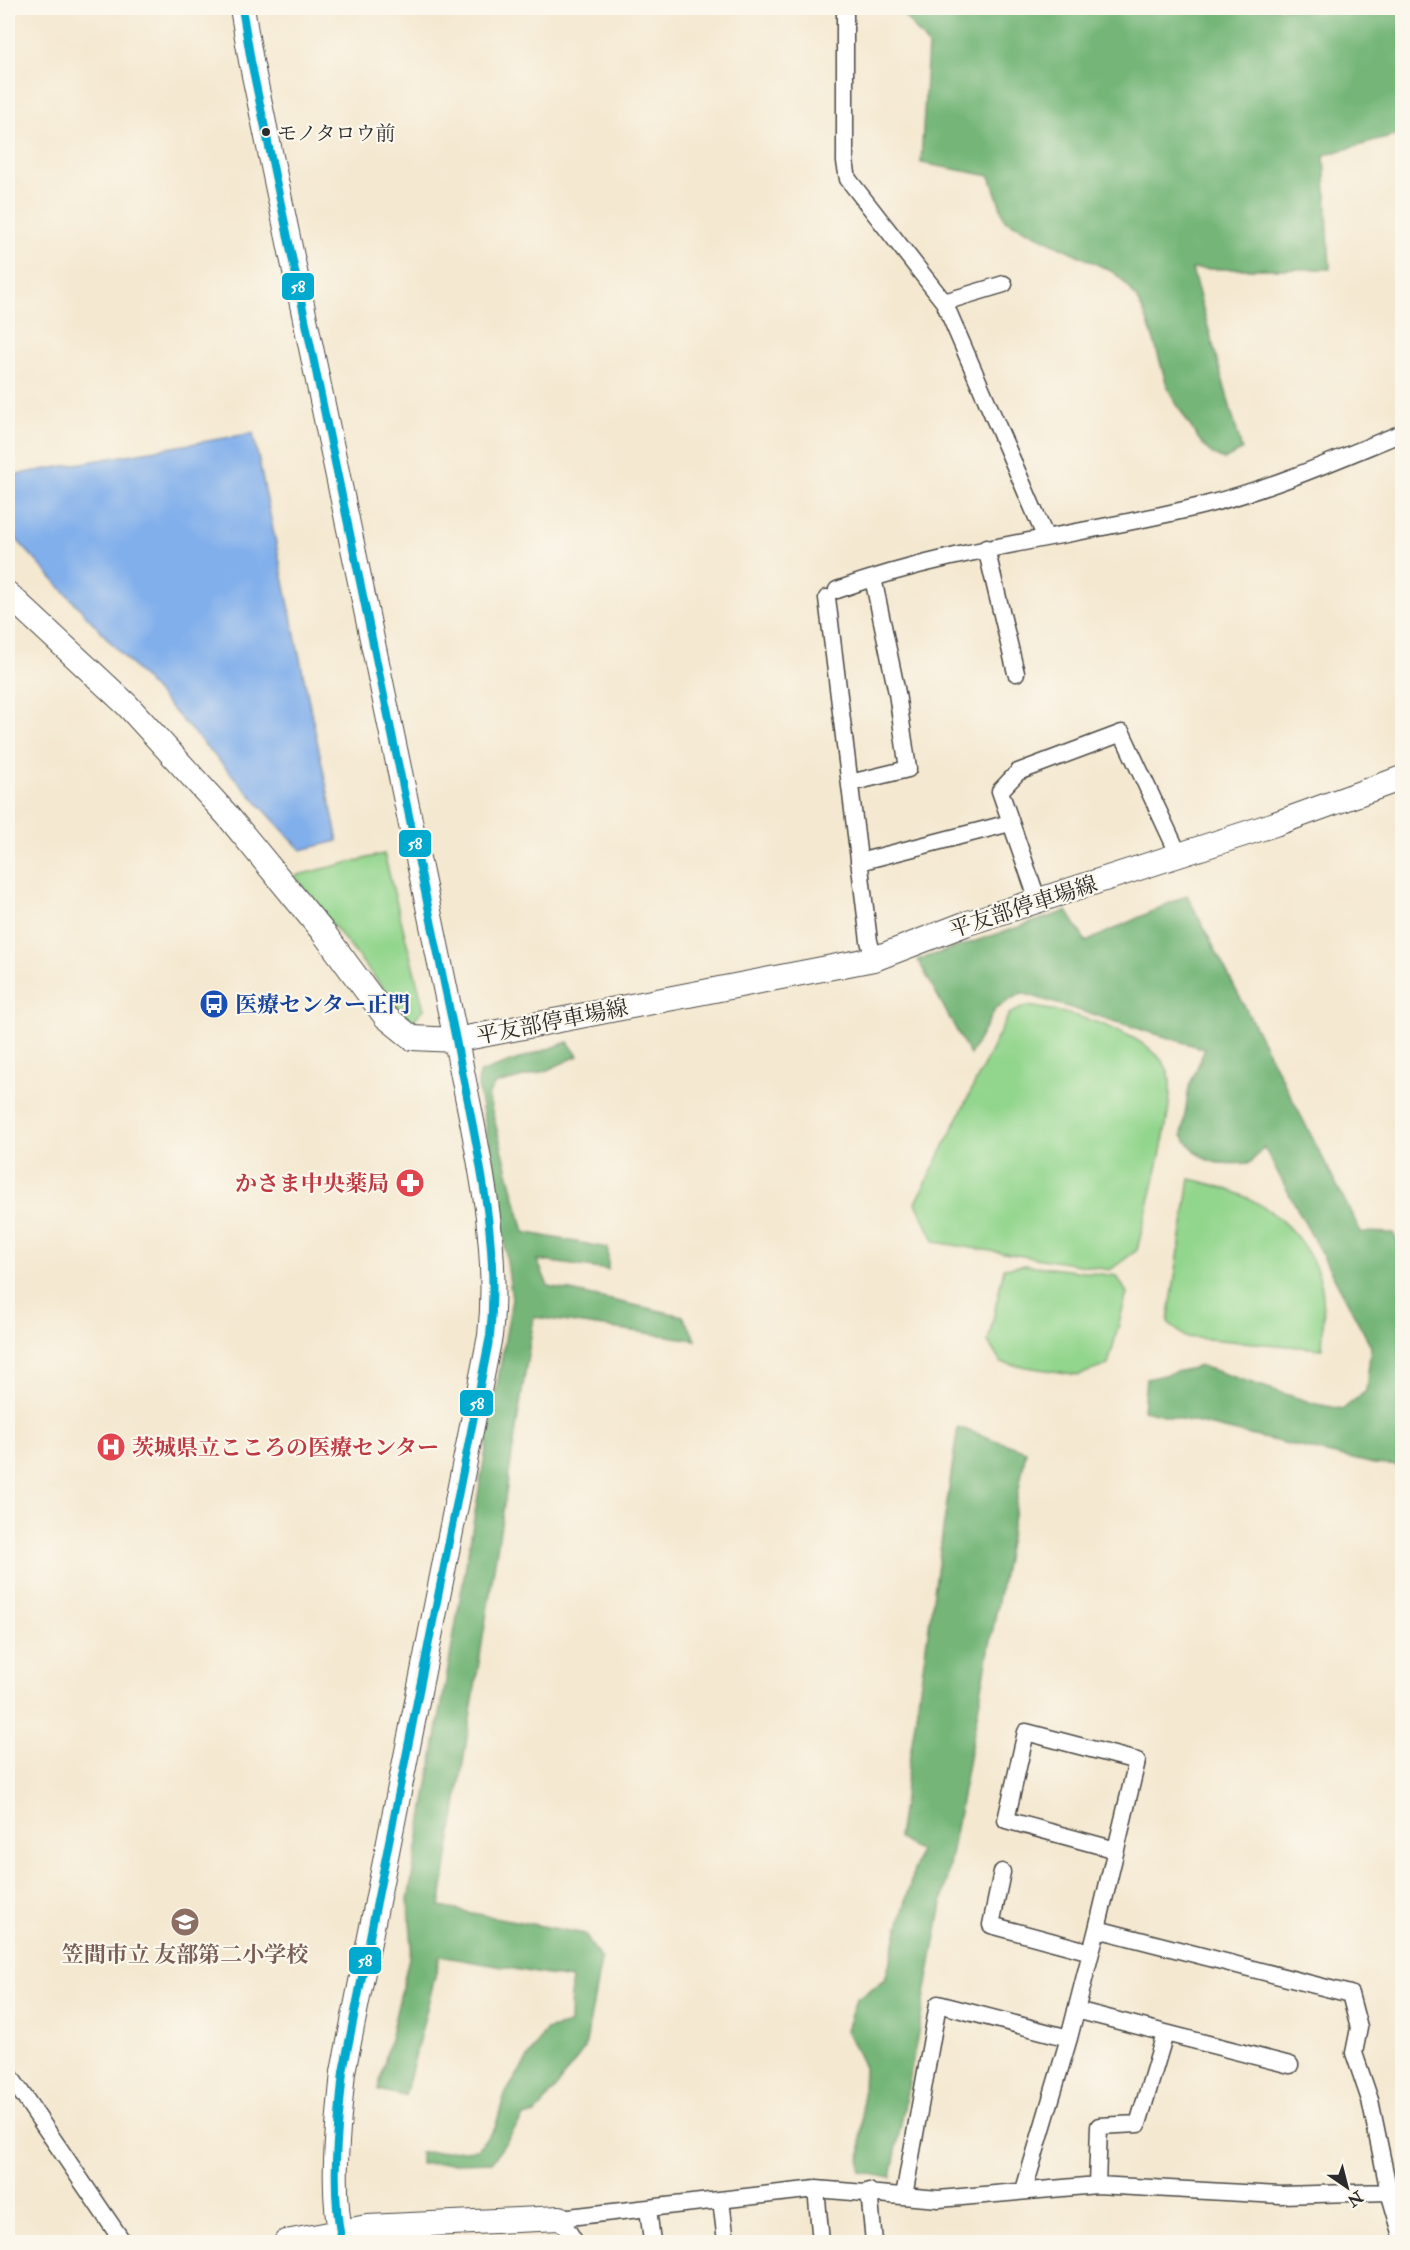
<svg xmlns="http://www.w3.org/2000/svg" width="1410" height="2250" viewBox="0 0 1410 2250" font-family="'IM FELL Double Pica','Noto Serif JP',serif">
  <rect width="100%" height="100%" fill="#fbf7ec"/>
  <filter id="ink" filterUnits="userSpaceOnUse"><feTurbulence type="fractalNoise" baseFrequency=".0167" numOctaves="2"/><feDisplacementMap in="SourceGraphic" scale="12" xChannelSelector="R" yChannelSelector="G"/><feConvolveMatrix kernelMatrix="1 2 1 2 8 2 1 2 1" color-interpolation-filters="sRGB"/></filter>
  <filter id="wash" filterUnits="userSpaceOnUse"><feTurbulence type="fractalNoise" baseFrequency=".008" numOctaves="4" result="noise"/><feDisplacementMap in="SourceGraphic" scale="24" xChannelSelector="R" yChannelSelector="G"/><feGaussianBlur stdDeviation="1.35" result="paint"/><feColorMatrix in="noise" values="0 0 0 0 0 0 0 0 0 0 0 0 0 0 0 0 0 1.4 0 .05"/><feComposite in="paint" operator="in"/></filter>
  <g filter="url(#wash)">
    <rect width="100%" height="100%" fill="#f4e8d0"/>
    <path fill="#92d58c" stroke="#5e805c" stroke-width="1.5" d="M384,854L424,1009L411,1023L294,876Z
      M1026,1006C1063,1010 1158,1033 1169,1075C1177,1103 1145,1216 1137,1250L1110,1270L935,1242L916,1203L1009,1014Z
      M1190,1179C1246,1191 1290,1213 1316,1268C1327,1292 1323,1324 1322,1349L1185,1337L1168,1322Z
      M1026,1265L1117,1276L1127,1293L1108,1365L1079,1375L1001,1363L988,1342L1004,1268Z"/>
    <path fill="#75b678" stroke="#507052" stroke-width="1.5" d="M898,8H1402V134L1324,155L1330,269H1192L1242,450L1224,460C1206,453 1199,440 1189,424C1182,412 1173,400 1168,388C1154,347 1149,299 1113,272L1005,220L990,176L921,163L928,45Z
      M1187,895L1361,1232L1393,1233L1402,1250V1466L1374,1464L1143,1410L1146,1379L1201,1366L1316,1404L1343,1409L1366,1391L1371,1346L1264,1147L1250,1163C1213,1164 1205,1166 1182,1135L1189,1087L1205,1049L1022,993L996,1008L970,1055L918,960L1067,911L1086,942Z
      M568,1042L578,1056L545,1071L494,1085L488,1096L524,1232L608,1248V1270L537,1260L548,1286L683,1316L696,1340L534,1317L440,1907L585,1934L601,1960L585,2048L536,2114L523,2117L492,2162L420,2164V2153L477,2149L495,2128L505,2094L546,2030L570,2024L571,1979L440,1956L405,2096L378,2090L412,1945L408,1900L512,1299L496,1179L478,1086L479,1073Z
      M958,1427L1026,1451L891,2178L860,2172L864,2067L846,2030L856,1999L885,1980L919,1851L898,1838Z"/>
    <path fill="#81afeb" stroke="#566d8b" stroke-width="1.5" d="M253,433L338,841L301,850L8,530V476Z"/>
  </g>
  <g filter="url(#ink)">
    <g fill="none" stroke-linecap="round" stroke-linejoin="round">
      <g stroke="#494744" stroke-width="19">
        <path id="street" d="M845,8V162L848,179L944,302L1045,536
          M944,302L1004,284
          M986,548L1016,673
          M837,590C958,546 1082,536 1205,505C1273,488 1338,459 1402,433
          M827,598L869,941L874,959
          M850,783L908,769L897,693L873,578
          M859,862L1010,823
          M1038,901L1000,791L1018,772L1122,733L1179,855
          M1002,1872L991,1925L1091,1952
          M1097,1929L1137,1761L1026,1732L1006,1820L1116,1850
          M1076,2010L1290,2065
          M8,2073L123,2242
          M1097,2185L1099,2126L1138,2124L1165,2034
          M816,2189L821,2242
          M1024,2190L1069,2038L1097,1929L1350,1994L1359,2028L1354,2053L1370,2100L1389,2192
          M869,2191L874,2242
          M904,2196L938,2004L1069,2038
          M721,2200L726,2242
          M648,2208L652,2242
          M575,2242L560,2218L816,2189L939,2199L1097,2185L1280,2195L1389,2192L1402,2236"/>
      </g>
      <g stroke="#494744" stroke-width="26">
        <path id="secondary" d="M242,8L251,61L456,1040C474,1137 501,1237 490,1336L343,2072C338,2127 330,2188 342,2242
          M8,594L127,705L227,815L323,932L386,1017L412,1038L456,1040L874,959L965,924L1275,824L1402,778
          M286,2242L367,2227L560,2218"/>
      </g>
      <use href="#street" stroke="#fff" stroke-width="16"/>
      <use href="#secondary" stroke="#fff" stroke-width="24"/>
      <g stroke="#fbf7ec" stroke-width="12">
        <path id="bus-1" d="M242,8L251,61L456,1040C474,1137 501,1237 490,1336L343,2072C338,2127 330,2188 342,2242"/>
      </g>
      <use href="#bus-1" stroke="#00a9ce" stroke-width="8"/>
    </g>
  </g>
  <defs>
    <g id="bus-disc" transform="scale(1.5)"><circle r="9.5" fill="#1a4fb4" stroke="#fbf7ec"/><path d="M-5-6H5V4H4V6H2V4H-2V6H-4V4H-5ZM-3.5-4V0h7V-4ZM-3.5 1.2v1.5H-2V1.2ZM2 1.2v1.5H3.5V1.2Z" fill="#fff"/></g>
    <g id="pharmacy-disc" transform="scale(1.5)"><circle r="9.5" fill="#e0444e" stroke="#fbf7ec"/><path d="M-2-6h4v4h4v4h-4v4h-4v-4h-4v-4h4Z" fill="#fff"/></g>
    <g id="hospital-disc" transform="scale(1.5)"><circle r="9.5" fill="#e0444e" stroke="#fbf7ec"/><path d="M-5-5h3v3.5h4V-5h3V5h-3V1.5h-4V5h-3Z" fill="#fff"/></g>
    <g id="school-disc" transform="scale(1.5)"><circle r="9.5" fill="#8d6e63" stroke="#fbf7ec"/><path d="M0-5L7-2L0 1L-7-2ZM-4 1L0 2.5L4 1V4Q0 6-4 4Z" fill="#fff"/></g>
  </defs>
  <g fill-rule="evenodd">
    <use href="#bus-disc" x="214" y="1004"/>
    <use href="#pharmacy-disc" x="410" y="1183"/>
    <use href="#hospital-disc" x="111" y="1447"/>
    <use href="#school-disc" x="185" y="1922"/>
  </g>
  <circle fill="#2b2b2b" stroke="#fbf7ec" stroke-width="2" cx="266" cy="132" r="5"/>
  <g text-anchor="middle" stroke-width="4.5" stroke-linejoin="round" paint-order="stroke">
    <g font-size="20" fill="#2b2b2b" stroke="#fbf7ec" text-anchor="start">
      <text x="277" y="140">モノタロウ前</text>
    </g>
    <g font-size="22" fill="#2b2b2b" stroke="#fbf7ec">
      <text transform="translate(1023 906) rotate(-18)" y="8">平友部停車場線</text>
      <text transform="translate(552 1021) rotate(-11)" y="8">平友部停車場線</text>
    </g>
    <g font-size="22" font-weight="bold" fill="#164399" stroke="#fbf7ec" text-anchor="start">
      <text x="235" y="1012">医療センター正門</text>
    </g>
    <g font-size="22" font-weight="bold" fill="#be3a42" stroke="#fbf7ec" text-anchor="end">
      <text x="389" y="1191">かさま中央薬局</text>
      <text x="132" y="1455" text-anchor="start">茨城県立こころの医療センター</text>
    </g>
    <g font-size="22" font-weight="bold" fill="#785e54" stroke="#fbf7ec">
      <text x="185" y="1962">笠間市立 友部第二小学校</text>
    </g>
  </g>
  <g stroke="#fbf7ec" stroke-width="2">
    <rect x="281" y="272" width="34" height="29" rx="6" fill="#00a9ce"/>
    <rect x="398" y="829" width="34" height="29" rx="6" fill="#00a9ce"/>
    <rect x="459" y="1389" width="35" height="28" rx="6" fill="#00a9ce"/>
    <rect x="348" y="1946" width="34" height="29" rx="6" fill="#00a9ce"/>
  </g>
  <g font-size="16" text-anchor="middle" font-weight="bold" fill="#fff">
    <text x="298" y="292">58</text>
    <text x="415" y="849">58</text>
    <text x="477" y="1409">58</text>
    <text x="365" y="1966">58</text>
  </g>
  <rect width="1410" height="2250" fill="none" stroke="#fbf7ec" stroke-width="30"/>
  <g transform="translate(1347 2187) rotate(145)" stroke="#fbf7ec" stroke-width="4.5" paint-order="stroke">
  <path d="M0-4.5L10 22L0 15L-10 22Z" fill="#2b2b2b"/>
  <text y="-9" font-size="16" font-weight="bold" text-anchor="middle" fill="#2b2b2b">N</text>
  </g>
</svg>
